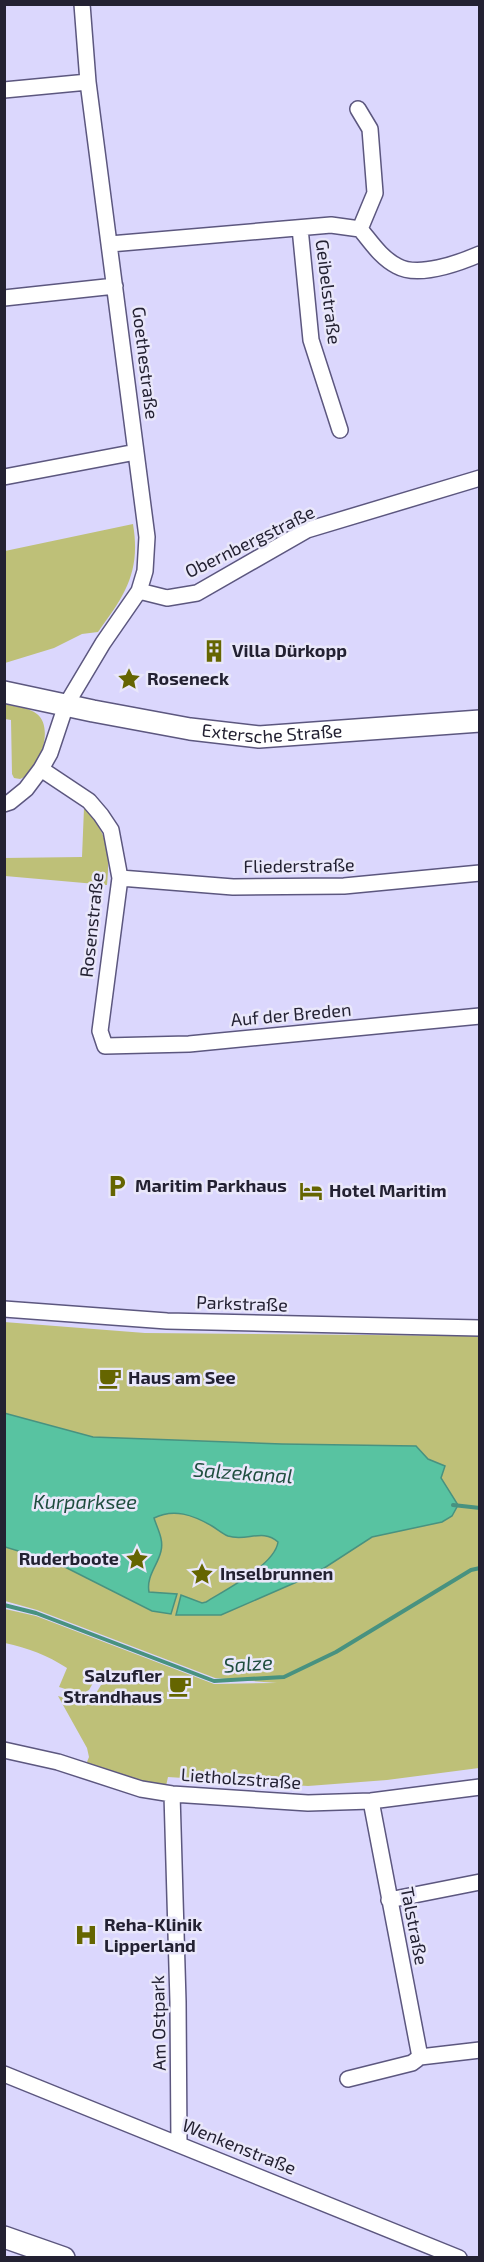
<svg xmlns="http://www.w3.org/2000/svg" width="484" height="2262" viewBox="0 0 484 2262" font-family="'Exo 2',sans-serif">
  <rect width="100%" height="100%" fill="#dbd7fd"/>
  <path fill="#bec078" d="M133,524C141,572 125,595 98,632L82,634L54,648L5,663V551Z
    M5,704C14,707 29,707 37,714C55,728 39,772 20,779L14,778L12,774L11,720L5,719Z
    M84,808C108,833 110,852 107,885L5,876L4,858L82,857Z
    M4,1322L145,1333L479,1336V1768L387,1780L308,1786L168,1777L166,1786L124,1780L85,1767L89,1757L87,1748L58,1696L89,1705L101,1685L114,1681V1673L93,1683L89,1690L81,1694L59,1687L67,1668C47,1655 28,1648 5,1643V1609L36,1616L214,1684L277,1683L215,1678L37,1610L5,1601Z"/>
  <path fill="#58c3a1" stroke="#489280" stroke-width="1.5" d="M4,1413L93,1437L282,1444L416,1446L428,1459L445,1466L441,1478L458,1505L452,1516L442,1522L372,1537L315,1574L221,1615H176L181,1595L202,1603L206,1602C225,1590 275,1565 278,1542C263,1528 246,1542 228,1536C223,1534 217,1529 212,1526C193,1515 174,1508 154,1518C157,1528 164,1539 161,1551C158,1565 146,1576 149,1592L177,1594L171,1614L152,1611L55,1562L5,1547Z"/>
  <g fill="none" stroke-linecap="round" stroke-linejoin="round">
    <path stroke="#489280" stroke-width="4" d="M453,1505L480,1508
      M4,1605L36,1613L214,1681L284,1677L336,1652L471,1570L480,1568"/>
    <g stroke="#5c577f" stroke-width="18">
      <path id="minor" d="M4,90L88,82
        M358,109L370,129L375,193L360,229
        M300,228L311,340L340,430
        M110,244L331,225L360,229C371,242 381,258 397,266C418,278 459,263 480,254
        M4,298L115,286
        M4,477L136,452
        M139,591L167,598L197,593L307,530L480,478
        M41,769L89,801L101,815L111,830L120,878L100,1031L105,1046L189,1044L480,1016
        M4,804L10,802L26,789L41,769L50,753L66,705L103,643L139,591L145,571L147,537L88,82L82,4
        M120,878L233,887L344,886L480,873
        M4,1309L167,1321L480,1328
        M4,1750L58,1762L141,1789L172,1794L308,1803L371,1801L480,1787
        M172,1794L178,2002L179,2144
        M371,1801L420,2057L480,2050
        M389,1900L480,1882
        M4,2074L459,2258
        M348,2079L412,2063L420,2057"/>
    </g>
    <g stroke="#5c577f" stroke-width="24">
      <g id="secondary">
        <path id="s1" d="M4,692L93,711L190,729L259,737L480,721"/>
        <path d="M4,2237L64,2258"/>
      </g>
    </g>
    <use href="#minor" stroke="#fff" stroke-width="15"/>
    <use href="#secondary" stroke="#fff" stroke-width="21"/>
  </g>
  <defs>
    <g id="building-bare" transform="scale(1.8)"><path d="M-4-6H4V6H1V3H-1V6H-4ZM-2.5-4.3h1.7v1.8h-1.7ZM.8-4.3h1.7v1.8H.8ZM-2.5-1h1.7V.8h-1.7ZM.8-1h1.7V.8H.8Z" fill="#656500" stroke="#e9e7fa" stroke-width="2.5" paint-order="stroke"/></g>
    <g id="sight-bare" transform="scale(1.8)"><path d="M0-6L1.8-2.2L6-1.7L2.9 1.2L3.7 5.4L0 3.3L-3.7 5.4L-2.9 1.2L-6-1.7L-1.8-2.2Z" fill="#656500" stroke="#e9e7fa" stroke-width="2.5" paint-order="stroke"/></g>
    <g id="parking-bare" transform="scale(1.8)"><path d="M-3.5-5.5H1a3.5 3.5 0 0 1 0 7H-1V5.5H-3.5ZM-1-3.4V-.6H.8a1.4 1.4 0 0 0 0-2.8Z" fill="#656500" stroke="#e9e7fa" stroke-width="2.5" paint-order="stroke"/></g>
    <g id="hotel-bare" transform="scale(1.8)"><path d="M-6-4.5h1.5V1H6V5H4.5V3h-9V5H-6ZM-4 0a1.8 1.8 0 1 1 3.6 0ZM.5 0V-2.5h3Q6-2.5 6 0Z" fill="#656500" stroke="#e9e7fa" stroke-width="2.5" paint-order="stroke"/></g>
    <g id="cafe-bare" transform="scale(1.8)"><path d="M-5.5-4.5H6V0H3Q3 3.5 0 3.5H-2.5Q-5.5 3.5-5.5 0ZM3-3.2v2h1.7v-2ZM-6 4.5H4V6H-6Z" fill="#656500" stroke="#e9e7fa" stroke-width="2.5" paint-order="stroke"/></g>
    <g id="hospital-bare" transform="scale(1.8)"><path d="M-5-5h3v3.5h4V-5h3V5h-3V1.5h-4V5h-3Z" fill="#656500" stroke="#e9e7fa" stroke-width="2.5" paint-order="stroke"/></g>
  </defs>
  <g fill-rule="evenodd">
    <use href="#building-bare" x="214" y="651"/>
    <use href="#sight-bare" x="129" y="679"/>
    <use href="#parking-bare" x="117" y="1186"/>
    <use href="#hotel-bare" x="311" y="1191"/>
    <use href="#cafe-bare" x="110" y="1378"/>
    <use href="#sight-bare" x="137" y="1559"/>
    <use href="#sight-bare" x="202" y="1574"/>
    <use href="#cafe-bare" x="180" y="1686"/>
    <use href="#hospital-bare" x="86" y="1935"/>
  </g>
  <g text-anchor="middle" stroke-width="5" stroke-linejoin="round" paint-order="stroke">
    <g font-size="18" fill="#232132" stroke="#e9e7fa">
      <text transform="translate(328 292) rotate(83)" y="6">Geibelstraße</text>
      <text transform="translate(145 363) rotate(83)" y="6">Goethestraße</text>
      <text transform="translate(250 542) rotate(-26)" y="6">Obernbergstraße</text>
      <text dy="6" stroke="none"><textPath href="#s1" startOffset="272">Extersche Straße</textPath></text>
      <text transform="translate(299 866) rotate(-1)" y="6">Fliederstraße</text>
      <text transform="translate(92 925) rotate(-84)" y="6">Rosenstraße</text>
      <text transform="translate(291 1015) rotate(-5)" y="6">Auf der Breden</text>
      <text transform="translate(242 1304) rotate(2)" y="6">Parkstraße</text>
      <text transform="translate(241 1779) rotate(4)" y="6">Lietholzstraße</text>
      <text transform="translate(414 1926) rotate(79)" y="6">Talstraße</text>
      <text transform="translate(159 2023) rotate(-91)" y="6">Am Ostpark</text>
      <text transform="translate(239 2147) rotate(22)" y="6">Wenkenstraße</text>
    </g>
    <g font-size="18" font-weight="bold" fill="#232132" stroke="#e9e7fa" text-anchor="start">
      <text x="232" y="657">Villa Dürkopp</text>
      <text x="147" y="685">Roseneck</text>
      <text x="135" y="1192">Maritim Parkhaus</text>
      <text x="329" y="1197">Hotel Maritim</text>
      <text x="128" y="1384">Haus am See</text>
      <text x="119" y="1565" text-anchor="end">Ruderboote</text>
      <text x="220" y="1580">Inselbrunnen</text>
      <text x="162" y="1682" text-anchor="end">Salzufler<tspan x="162" dy="21">Strandhaus</tspan></text>
      <text x="104" y="1931">Reha-Klinik<tspan x="104" dy="21">Lipperland</tspan></text>
    </g>
    <g font-size="20" font-style="italic" fill="#1f4d3f" stroke="#e9e7fa">
      <text transform="translate(243 1473) rotate(4)" y="7">Salzekanal</text>
      <text x="85" y="1509">Kurparksee</text>
      <text transform="translate(248 1664) rotate(-4)" y="7">Salze</text>
    </g>
  </g>
  <rect width="484" height="2262" fill="none" stroke="#232132" stroke-width="12"/>
</svg>
